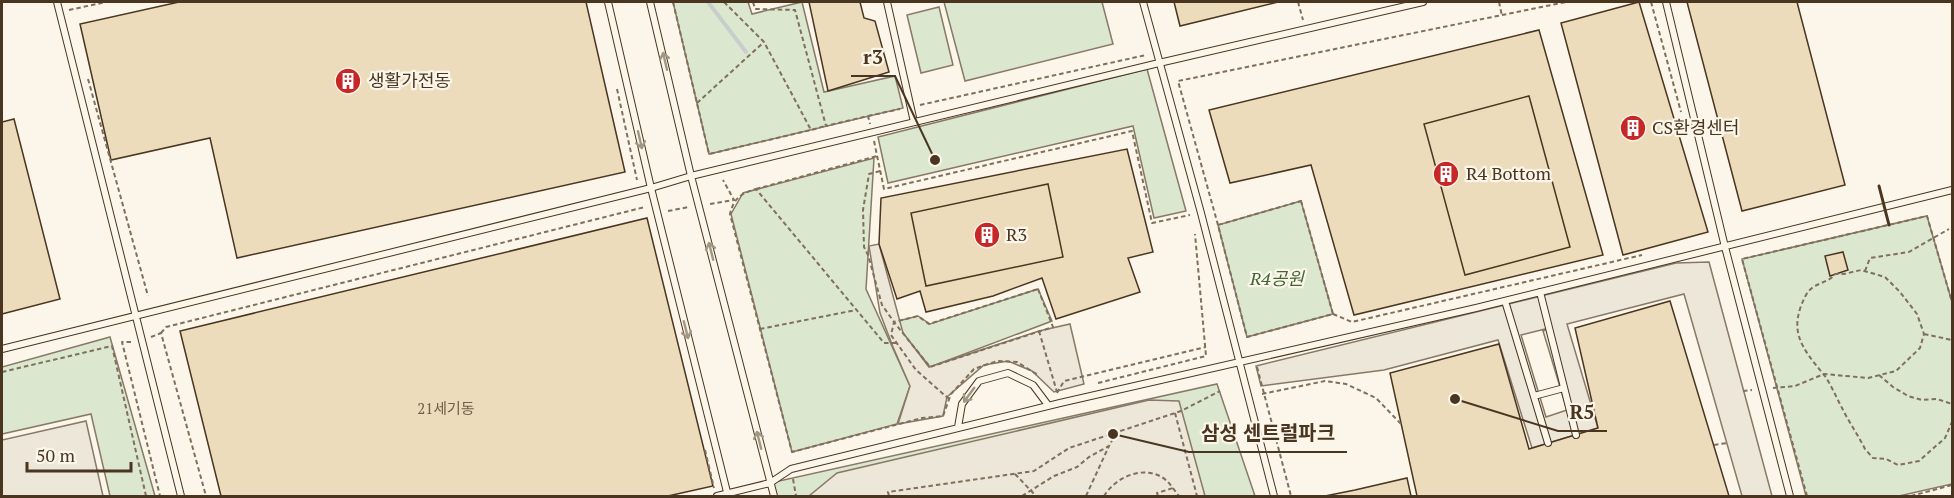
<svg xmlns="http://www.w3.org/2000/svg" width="1954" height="498" viewBox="0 0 1954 498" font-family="'PT Serif','Noto Sans KR',serif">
  <rect width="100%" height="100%" fill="#fbf6e9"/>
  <path fill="#dce7d0" stroke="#887966" stroke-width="1.5" d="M673,2H748L752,14L802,2L824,92L895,76L903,108L709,154Z
    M944,2H1102L1113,44L965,81Z
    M939,7L953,65L921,73L907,15Z
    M1147,69L1186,211L1154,218L1133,126L888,183L878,137Z
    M874,158L866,289L910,386L897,424L792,452L731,214L743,193Z
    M1301,201L1333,314L1247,337L1218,225Z
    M1927,216L1952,302V484L1899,496H1806L1742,259Z
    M1038,289L1052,321L930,367L894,322L918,316L930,324Z
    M110,337L155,496H110L91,414L2,434V367Z
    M1217,384L1255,496H774L770,483Z"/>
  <path fill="#ede7d9" stroke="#887966" stroke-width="1.5" fill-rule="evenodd" d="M879,244L903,333L929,367L1039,331L1070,324L1084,384L1054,392L1032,371L1008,361L984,365L947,397L943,416L898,424L910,386L893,347L880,313L869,246Z
    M1709,262L1772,496H1742L1684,294L1567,324L1598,428L1532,448L1498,340L1384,370L1261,386L1256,366L1676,263ZM1549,328L1543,331L1567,410L1546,417L1521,335Z
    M1149,400L1179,401L1205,496H809L837,473Z
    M86,421L103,496H2V440Z"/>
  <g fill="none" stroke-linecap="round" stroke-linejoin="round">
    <path stroke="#c9cecd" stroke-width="4" d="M708,2L746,52"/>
  </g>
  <path fill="#ecdcbc" stroke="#4a3520" stroke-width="1.5" d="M179,2H586L625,172L237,258L210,138L111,160L80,24Z
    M809,2H860L864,18L875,21L889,72L828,91Z
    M1174,2H1278L1180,26Z
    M1639,2L1708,232L1623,255L1561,23Z
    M1687,2H1797L1845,185L1742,211Z
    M1539,30L1603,255L1354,315L1311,165L1230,183L1209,110Z
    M1529,96L1570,247L1465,275L1424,124Z
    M14,119L60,299L2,314V122Z
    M1127,149L1153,252L1128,258L1140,292L1056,319L1042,278L993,296L926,312L920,291L897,299L879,244L881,198Z
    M1048,184L1063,257L926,286L911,213Z
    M647,218L713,486L668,496H221L180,331Z
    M1843,252L1848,270L1830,276L1825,256Z
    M1670,301L1729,496H1417L1390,373L1499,344L1529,449L1598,428L1575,328Z
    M1407,478L1411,496H1325L1355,490Z"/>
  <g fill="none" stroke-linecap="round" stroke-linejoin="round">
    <g stroke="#4a3520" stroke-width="8">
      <path id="lane" d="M57,2L181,496
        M608,2L651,188L728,496
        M650,2L691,176L774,496
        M887,2L914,122
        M1143,2L1201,213L1274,496
        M1666,2L1725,247L1790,496
        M1540,292L1576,435
        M1505,301L1548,443
        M2,349L651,188L691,176L1159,63L1423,2
        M1534,396L1564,388
        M958,427L962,404L979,381L1008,373L1033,385L1048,405
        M717,496L770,483L791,469L1060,403L1476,308L1952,190"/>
    </g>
    <path stroke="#7f6f5c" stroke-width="2" stroke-dasharray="4.5 3" stroke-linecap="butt" d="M673,2L709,154L811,130
      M724,2L764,42L811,130L825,126
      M753,2L755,9L795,10L826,126L868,116L870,124
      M1298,2L1303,20
      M1499,2L1502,16
      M1651,2L1681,112
      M69,10L106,2
      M88,79L148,296
      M617,89L637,180
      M697,103L764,42
      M920,105L1146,55
      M868,116L900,109
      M874,141L884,189L1132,131L1152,223L1190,215
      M880,171L869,174L863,210L864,247L868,255L882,305L894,322L891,335L916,370L949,399
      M756,189L877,156
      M1301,201L1333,314L1247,337L1218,225Z
      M710,204L734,200L723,180
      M668,211L689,207
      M1218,225L1178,81L1566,2
      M1865,271L1870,258L1909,252L1949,229
      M1038,289L1053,327L930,367L894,322L918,316L929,324Z
      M1333,314L1352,322L1642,255
      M760,329L856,310
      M1039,331L1057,392
      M161,333L166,327L645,207
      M1924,334L1952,340
      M151,337L161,333L206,496
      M131,342H122L160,496
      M896,343H884L756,189C740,194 734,198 730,214L792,452L922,418L943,416L951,394L974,369L997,361L1017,362L1038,375
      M1257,367L1291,496
      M2,372L112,346L146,496
      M1879,375L1893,387L1908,396L1922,400L1937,399L1952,404V409
      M1098,383L1206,356L1195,234
      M1773,388L1795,386L1824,374L1868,378L1896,371L1920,348L1924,334L1917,314L1900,292L1885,277L1861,270L1844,274H1835C1828,284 1813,282 1806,295C1787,331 1802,348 1824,375C1831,384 1836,397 1842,408C1849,422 1858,435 1865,449L1873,458L1886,459L1898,465L1919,461L1945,438L1952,422
      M1743,391L1752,390
      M1057,393L1064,381L1206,347
      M1262,394L1325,381L1346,384L1376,398L1402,425
      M1175,413L1197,496
      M1714,445L1727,443
      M705,450L714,488
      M1015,474L1036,496
      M793,479L796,496
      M889,496L888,492L1034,471L1069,448L1181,411L1220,391
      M1022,496L1054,476L1077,467L1089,457L1109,446L1115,435
      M1086,496L1109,446
      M1104,496C1116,476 1147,463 1167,481C1171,485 1175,491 1179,496
      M1158,496L1157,493L1173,488
      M1807,496L1742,259L1927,216L1952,302
      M1911,496L1952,485"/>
    <use href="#lane" stroke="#fbf6e9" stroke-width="6"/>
    <path stroke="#4a3520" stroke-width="3" d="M1879,186L1889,225"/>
  </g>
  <defs><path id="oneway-shaft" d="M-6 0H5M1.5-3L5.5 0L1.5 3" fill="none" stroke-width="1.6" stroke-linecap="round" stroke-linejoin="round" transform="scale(1.5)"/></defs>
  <g stroke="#a29684">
    <use href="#oneway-shaft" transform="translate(665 61) rotate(-103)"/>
    <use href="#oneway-shaft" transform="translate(640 140) rotate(77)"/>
    <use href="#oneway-shaft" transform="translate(711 251) rotate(-104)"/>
    <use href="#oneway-shaft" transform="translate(686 330) rotate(76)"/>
    <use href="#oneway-shaft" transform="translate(969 395) rotate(126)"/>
    <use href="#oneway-shaft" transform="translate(759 440) rotate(-104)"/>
  </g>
  <defs>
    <g id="building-disc" transform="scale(1.35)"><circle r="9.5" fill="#c62828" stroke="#fbf6e9"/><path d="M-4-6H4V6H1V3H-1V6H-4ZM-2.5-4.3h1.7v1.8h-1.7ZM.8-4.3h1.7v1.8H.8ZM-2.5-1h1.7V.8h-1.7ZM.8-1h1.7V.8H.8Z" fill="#fff"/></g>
  </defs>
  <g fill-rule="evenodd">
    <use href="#building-disc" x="348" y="81"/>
    <use href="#building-disc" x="1633" y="128"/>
    <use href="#building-disc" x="1446" y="174"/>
    <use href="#building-disc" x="987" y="235"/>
  </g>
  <g text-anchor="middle" stroke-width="4.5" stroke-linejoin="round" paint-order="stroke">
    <g font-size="15" fill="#725f47">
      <text x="446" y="414">21세기동</text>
    </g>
    <g font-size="18" fill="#4a3520" stroke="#fbf6e9" text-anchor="start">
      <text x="368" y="87">생활가전동</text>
      <text x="1652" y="134">CS환경센터</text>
      <text x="1466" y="180">R4 Bottom</text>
      <text x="1006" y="241">R3</text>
    </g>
    <g font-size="18" font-style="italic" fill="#436837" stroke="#fbf6e9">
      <text x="1277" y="285">R4공원</text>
    </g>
  </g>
  <path fill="none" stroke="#4a3520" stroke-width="2" d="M935 160L895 76H851M1455 399L1558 431H1607M1113 434L1189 452H1347"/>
  <g fill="#4a3520" stroke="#fbf6e9" stroke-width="2">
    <circle cx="935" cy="160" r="6"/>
    <circle cx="1455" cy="399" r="6"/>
    <circle cx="1113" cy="434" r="6"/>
  </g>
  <g font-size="20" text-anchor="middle" font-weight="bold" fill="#4a3520" stroke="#fbf6e9" stroke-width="4.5" stroke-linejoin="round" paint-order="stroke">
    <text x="873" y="64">r3</text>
    <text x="1582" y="419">R5</text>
    <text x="1268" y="440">삼성 센트럴파크</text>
  </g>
  <rect width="1954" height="498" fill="none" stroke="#4a3520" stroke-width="6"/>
  <path d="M27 462v9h104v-9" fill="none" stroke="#4a3520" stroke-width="3"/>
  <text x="36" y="462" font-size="18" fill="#4a3520" stroke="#fbf6e9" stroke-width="4.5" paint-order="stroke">50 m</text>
</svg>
